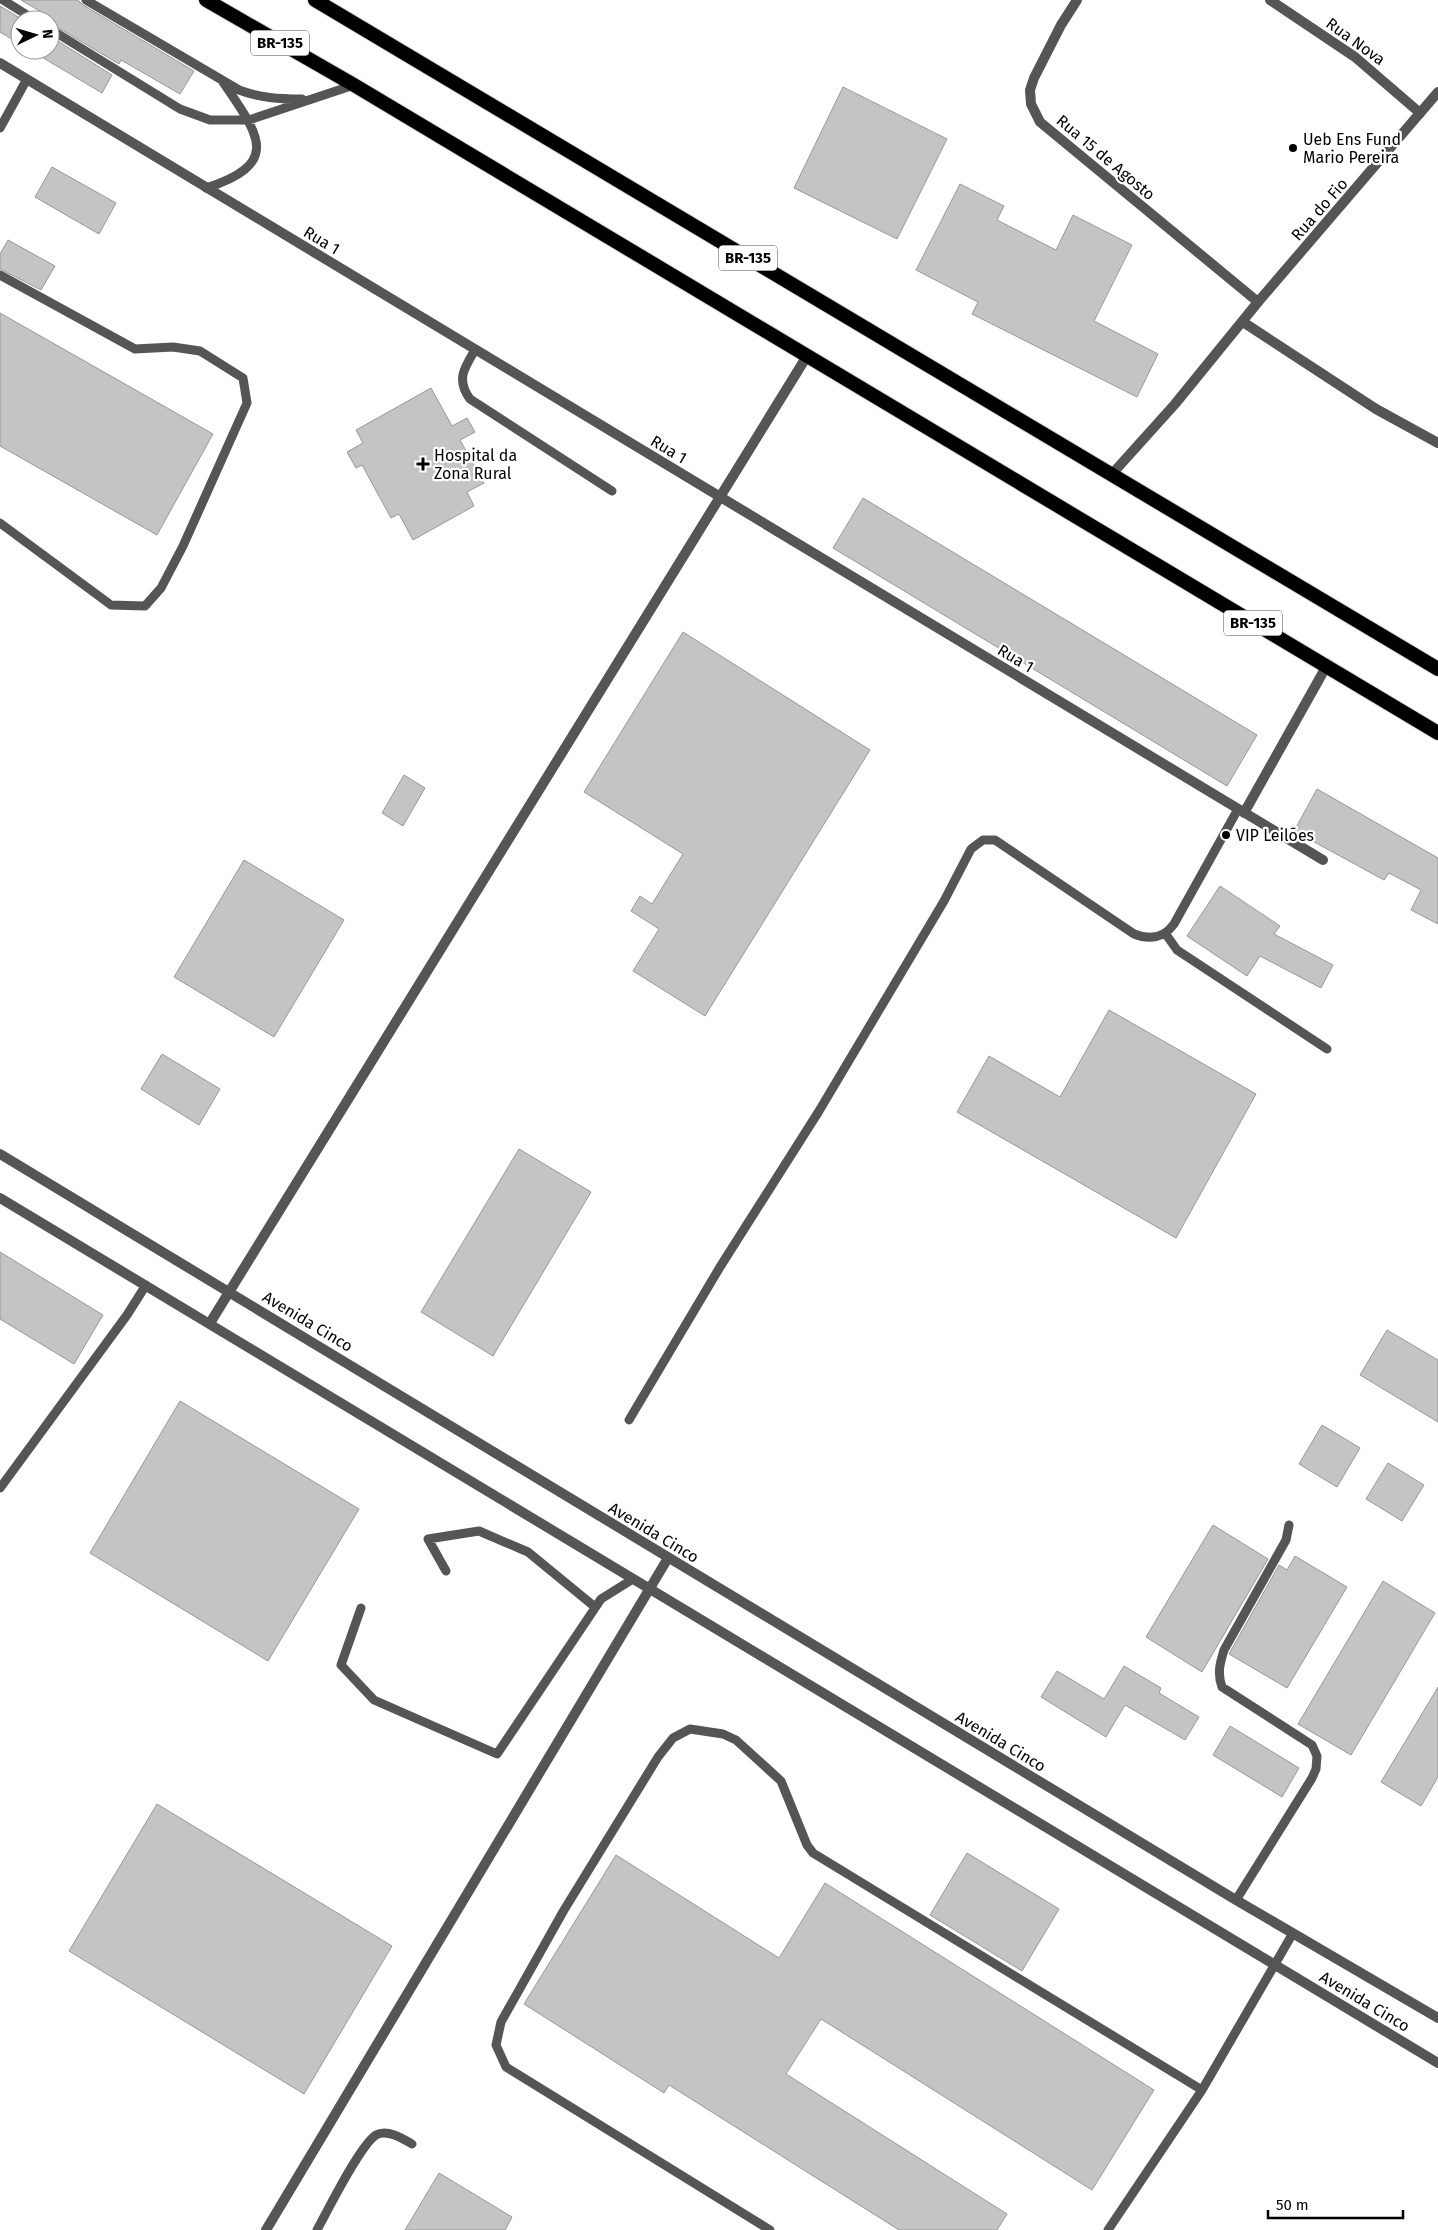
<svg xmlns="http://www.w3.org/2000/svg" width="1438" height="2230" viewBox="0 0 1438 2230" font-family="'Fira Sans',sans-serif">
  <rect width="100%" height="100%" fill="#fff"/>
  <path fill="#c4c4c4" stroke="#999" d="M21,0H78L83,5L194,71L180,94L121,60L119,64L50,23V17Z
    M0,6L20,18V44L0,32Z
    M50,36L112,75L102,93L30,50H50Z
    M843,87L947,139L897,239L794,188Z
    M52,167L116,203L99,234L35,197Z
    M960,184L1004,206L997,220L1056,250L1073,215L1132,245L1094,321L1158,354L1137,397L972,314L978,302L916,270Z
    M8,240L55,266L41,290L0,269V254Z
    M0,313L213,434L157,535L0,446Z
    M431,388L452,426L467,418L475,432L460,440L484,483L467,492L474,506L413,540L399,514L391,518L362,465L356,468L347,452L363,443L356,430Z
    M863,498L1257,735L1227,786L833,548Z
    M683,632L870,750L705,1016L633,971L659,929L631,911L640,896L652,904L683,854L584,792Z
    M404,775L425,788L403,826L382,813Z
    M1317,789L1438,858V924L1411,910L1421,890L1389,873L1384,880L1294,831Z
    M244,860L344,920L274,1037L174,977Z
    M1220,886L1280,926L1274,934L1333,965L1321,988L1260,956L1247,976L1187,936Z
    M1109,1010L1256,1094L1176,1238L957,1112L989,1056L1060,1097Z
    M162,1054L220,1089L199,1125L141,1089Z
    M519,1149L591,1192L493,1356L421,1312Z
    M0,1252L103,1315L74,1364L0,1319Z
    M1387,1330L1438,1360V1422L1360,1375Z
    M180,1401L359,1509L268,1661L90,1553Z
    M1322,1425L1360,1448L1337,1487L1299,1464Z
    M1388,1463L1424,1485L1402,1521L1366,1499Z
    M1213,1525L1268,1559L1202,1672L1146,1637Z
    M1295,1556L1347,1587L1287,1688L1229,1654L1279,1565L1287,1570Z
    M1383,1581L1435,1613L1351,1755L1298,1724Z
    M1124,1666L1161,1688L1159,1693L1199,1717L1185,1740L1125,1705L1106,1737L1041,1697L1057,1671L1104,1699Z
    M1438,1687V1777L1421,1806L1381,1782Z
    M1230,1726L1299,1768L1282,1797L1213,1755Z
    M157,1804L392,1946L304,2094L69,1951Z
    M967,1853L1059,1909L1022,1971L930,1915Z
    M616,1855L779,1958L825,1883L1154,2090L1092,2190L821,2019L786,2074L1007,2214L997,2230H899L669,2085L664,2093L524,2004Z
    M439,2173L512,2217L505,2230H405Z"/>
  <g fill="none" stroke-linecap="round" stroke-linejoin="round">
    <g stroke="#dbdbdb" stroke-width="16">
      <path id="trunk" d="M206,0L354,85L1438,733
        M315,0L1438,669"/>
    </g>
    <path stroke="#555" stroke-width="9" d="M3,0L35,20
      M86,0L239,90C260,98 279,99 302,99
      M50,29L180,109L210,120H249L354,85
      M0,128L27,79
      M206,188C284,163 257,133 223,82
      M0,275L135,349L173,347L200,351L243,378L247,403L183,546L161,588L145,606L111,605L0,523
      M475,350C464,368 456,380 470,399L612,491
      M1165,933L1177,950L1327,1049
      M629,1420L720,1267L819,1111L944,901L971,849L983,840H995L1134,934C1149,940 1164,938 1174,924L1238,809
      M0,1488L127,1315L146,1285
      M446,1571L428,1539L479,1531L528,1552L595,1607
      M361,1608L341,1665L374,1700L497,1754L601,1599L633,1579
      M1236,1900L1312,1778L1316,1769L1317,1756L1312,1745L1222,1687C1217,1673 1220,1663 1224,1650L1286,1540L1289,1525
      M317,2230C328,2210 360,2145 376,2135C387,2129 402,2138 412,2144
      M770,2230L506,2067L496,2045L501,2022L564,1910L658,1757L673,1738L690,1729L723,1734L736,1740L781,1781L807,1845L813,1853L1202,2090
      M1108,2230L1202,2090L1293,1933"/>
    <path stroke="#555" stroke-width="10" d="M1077,0L1061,25L1034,78L1030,90L1031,104L1040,122L1258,302
      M1270,0L1355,57L1420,113
      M0,63L1323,860
      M1243,322L1376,409L1438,443
      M1244,813L1326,667
      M210,1323L807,356
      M266,2230L668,1558"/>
    <path stroke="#555" stroke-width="10" d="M1112,474L1175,404L1258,302L1438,92
      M0,1154L1236,1900L1438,2018
      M0,1198L1438,2063"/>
    <use href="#trunk" stroke="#000" stroke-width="14"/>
  </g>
  <g fill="#000" stroke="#fff" stroke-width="2">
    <circle cx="1293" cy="148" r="5"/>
    <path d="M420.5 456.5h5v5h5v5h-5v5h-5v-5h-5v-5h5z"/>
    <circle cx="1226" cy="835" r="5"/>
  </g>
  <g text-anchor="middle" stroke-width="4.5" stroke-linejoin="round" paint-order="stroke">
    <g fill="#fff" stroke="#4c4c4c" stroke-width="1">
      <rect x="251" y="30.5" width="58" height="25" rx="4"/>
      <rect x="719" y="245.5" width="58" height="25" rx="4"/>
      <rect x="1224" y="610.5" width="58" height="25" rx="4"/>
    </g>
    <g font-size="15" font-weight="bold" fill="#000">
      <text x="280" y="48">BR-135</text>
      <text x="748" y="263">BR-135</text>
      <text x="1253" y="628">BR-135</text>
    </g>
    <g font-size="16" fill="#000" stroke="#fff">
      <text transform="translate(1356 41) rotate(36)" y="6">Rua Nova</text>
      <text transform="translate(1106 157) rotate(40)" y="6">Rua 15 de Agosto</text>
      <text transform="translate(1319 209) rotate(-49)" y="6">Rua do Fio</text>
      <text transform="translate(322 240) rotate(31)" y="6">Rua 1</text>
      <text transform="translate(669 449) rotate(31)" y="6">Rua 1</text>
      <text transform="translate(1016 658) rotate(31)" y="6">Rua 1</text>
      <text transform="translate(308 1321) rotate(31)" y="6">Avenida Cinco</text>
      <text transform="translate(654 1532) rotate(31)" y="6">Avenida Cinco</text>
      <text transform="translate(1001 1741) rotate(31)" y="6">Avenida Cinco</text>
      <text transform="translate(1365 2001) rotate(31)" y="6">Avenida Cinco</text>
    </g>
    <g font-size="16" fill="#000" stroke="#fff" text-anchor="start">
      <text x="1303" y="145">Ueb Ens Fund<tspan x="1303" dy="18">Mario Pereira</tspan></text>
      <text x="434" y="461">Hospital da<tspan x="434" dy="18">Zona Rural</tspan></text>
      <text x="1236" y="841">VIP Leilões</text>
    </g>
  </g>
  <g transform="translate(35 35) rotate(85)"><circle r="24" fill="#ffffff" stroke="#999999"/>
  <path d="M0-4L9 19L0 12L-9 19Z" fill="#000000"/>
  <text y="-8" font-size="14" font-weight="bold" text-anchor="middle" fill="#000000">N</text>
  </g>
  <path d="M1268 2210v8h135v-8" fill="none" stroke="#000000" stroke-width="2.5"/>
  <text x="1276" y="2210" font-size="15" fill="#000000" stroke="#ffffff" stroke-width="4" paint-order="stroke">50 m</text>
</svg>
